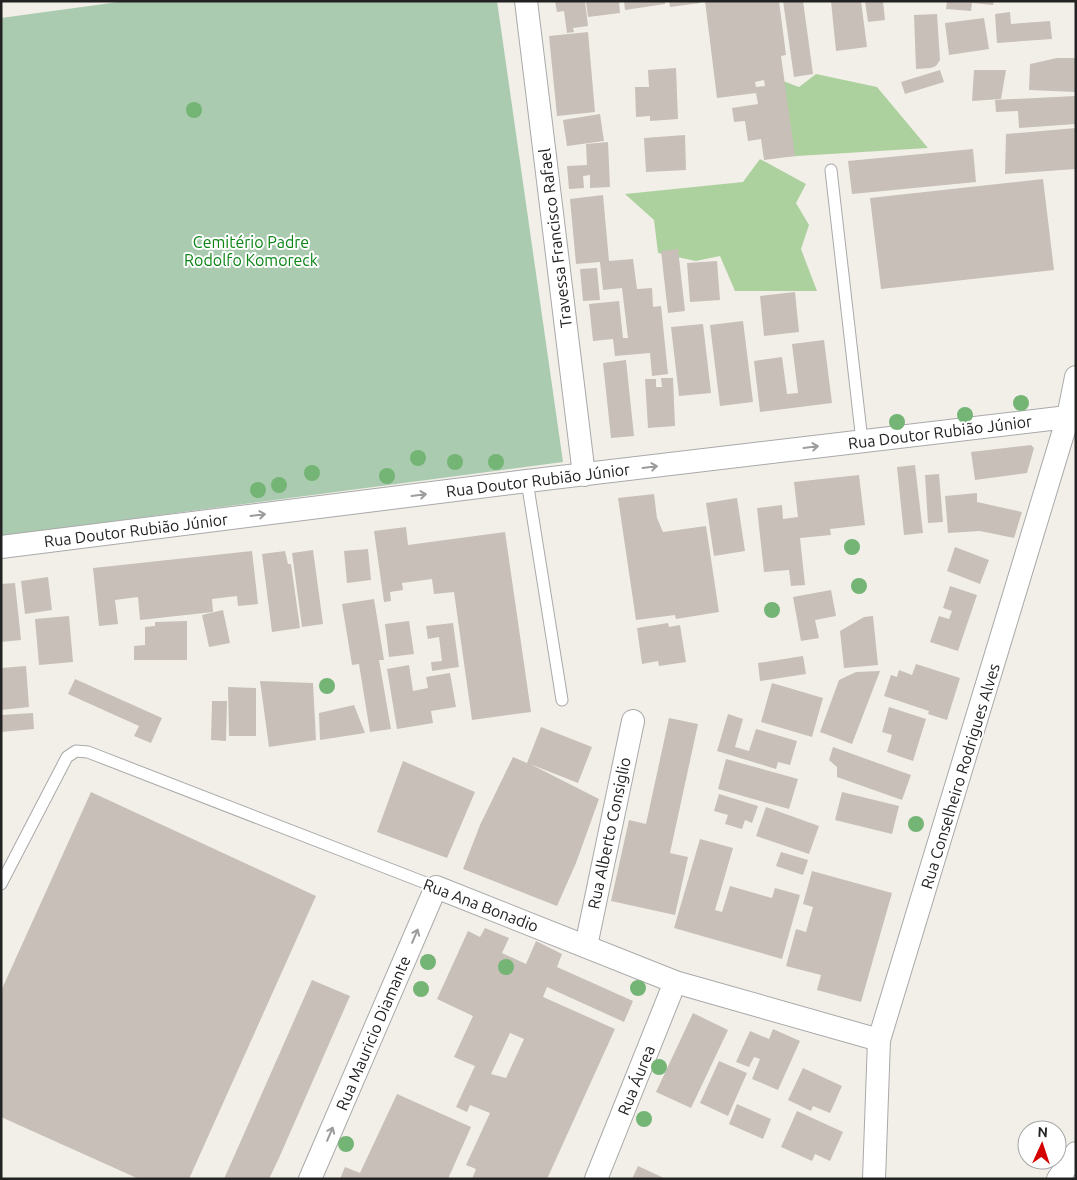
<svg xmlns="http://www.w3.org/2000/svg" width="1077" height="1180" viewBox="0 0 1077 1180" font-family="Ubuntu,sans-serif">
  <rect width="100%" height="100%" fill="#f2efe9"/>
  <path fill="#add19e" d="M816,74L877,87L928,148L781,157L783,81L799,87Z
    M760,159L806,184L796,203L809,225L801,249L817,291H735L720,256L696,261L658,253L654,220L625,194L743,182Z"/>
  <path fill="#aacbaf" d="M126,1H497L563,462L1,536V18Z"/>
  <path fill="#c7bfb8" fill-rule="evenodd" d="M555,1H585L588,26L573,28L574,32L567,33L564,11L557,12Z
    M586,1H619L620,13L588,17Z
    M624,1H665V4L625,10Z
    M669,1H700V3L670,7Z
    M705,1H779L786,55L781,56L795,156L764,160L761,139L748,141L745,121L734,122L732,108L758,104L756,93L717,98ZM764,80L765,86L756,87L755,82Z
    M783,1H803L813,74L794,77Z
    M831,1H861L867,47L836,51Z
    M865,1H883L885,20L868,22Z
    M947,1H994L993,5L972,3L971,11L946,9Z
    M1010,12L1011,24L1050,21L1052,39L997,43L995,14Z
    M937,14L940,60L936,66L931,68L916,69L914,15Z
    M984,18L989,49L949,55L945,23Z
    M588,32L595,112L557,116L549,36Z
    M1057,58H1076V92L1029,90L1030,64Z
    M676,68L678,119L650,121V116L636,117L635,87H649L648,70Z
    M940,70L944,82L905,94L901,82Z
    M974,70H1006L1001,99L972,101Z
    M1076,96V124L1019,128L1018,111L996,112L995,100Z
    M600,114L604,141L567,146L563,120Z
    M1076,128V169L1005,174L1006,134Z
    M685,135L686,170L646,172L644,138Z
    M608,142L610,187L590,188V175L583,176L584,188L569,189L567,166L587,165L586,144Z
    M973,149L976,182L852,194L848,161Z
    M1043,179L1054,270L881,289L870,198Z
    M603,195L609,261L633,259L637,289L652,288L653,307L661,306L668,374L652,376L650,353L615,356L613,339L593,341L589,304L619,301L623,338H628L622,288L603,290L600,262L576,264L570,199Z
    M678,249L685,311L668,313L661,251Z
    M717,261L720,300L690,302L687,263Z
    M597,268L600,300L583,301L580,269Z
    M795,292L799,332L764,336L760,296Z
    M743,321L753,402L720,406L710,325Z
    M703,324L711,393L679,396L671,327Z
    M824,340L832,403L760,412L754,361L782,357L787,394L798,393L792,344Z
    M626,360L634,436L611,438L603,363Z
    M661,378H673L675,426L648,428L645,379H656V387H662Z
    M1031,445L1034,448L1027,473L975,480L971,452Z
    M915,465L923,533L904,535L897,467Z
    M939,474L943,522L928,523L925,475Z
    M859,475L865,525L830,529L831,535L800,538L805,585L791,586L789,570L764,572L757,508L782,505L783,519L798,517L794,482Z
    M977,493V502L1022,512L1014,538L980,531L948,533L945,496Z
    M654,494L657,518L663,532L706,526L719,612L676,619L675,615L636,620L618,498Z
    M737,498L745,551L714,556L706,503Z
    M406,527L408,545L505,532L531,712L472,720L454,592L434,594L432,579L402,583L403,590L390,592L391,601L384,602L374,531Z
    M955,547L989,560L980,584L947,571Z
    M368,549L371,580L347,583L344,551Z
    M313,550L323,624L302,627L292,553Z
    M252,551L258,604L238,606L237,596L212,599L213,612L140,620L138,597L115,600L118,624L99,626L93,568Z
    M285,551L288,564H291L300,628L272,632L262,554Z
    M48,577L52,610L25,614L21,581Z
    M15,583L21,640L1,642V584Z
    M950,586L977,595L958,651L930,642L939,616L949,619L952,611L943,608Z
    M831,590L836,616L815,620L819,638L801,641L793,597Z
    M374,599L384,660H379L391,729L370,732L359,664L352,665L342,604Z
    M223,610L230,643L209,647L202,615Z
    M69,616L73,662L39,665L35,619Z
    M873,616L878,665L844,668L840,631L864,617Z
    M187,621V660H134V646L145,645V627L155,626V622Z
    M409,621L414,654L389,657L385,624Z
    M453,623L459,667L432,671L431,662L442,661L439,637L428,639L426,626Z
    M668,623L669,627L680,625L686,662L659,666L658,661L642,664L637,628Z
    M803,656L806,674L760,681L758,663Z
    M916,664L960,678L947,720L928,714L929,711L884,696L891,675L897,677L899,670L912,675Z
    M409,665L413,691L428,688L426,677L450,673L456,707L431,711L433,723L397,729L387,669Z
    M26,666L29,707L1,710V668Z
    M880,671L852,744L820,732L839,680L856,672Z
    M75,679L162,718L151,743L134,736L139,726L68,694Z
    M260,681L313,683L316,740L269,747Z
    M772,683L823,698L812,737L761,722Z
    M228,687L256,688V736H229Z
    M212,701H227L226,741L211,740Z
    M354,705L365,733L320,740L319,713Z
    M889,707L926,719L913,761L887,752L892,735L882,732Z
    M33,713L34,729L1,732V715Z
    M728,714L743,719L735,747L749,751L756,729L797,741L790,765L778,762L776,769L717,751Z
    M669,718L698,724L670,853L688,857L675,915L611,901L629,820L646,824Z
    M541,727L592,747L578,783L530,764L599,799L576,863L557,906L463,869L480,825L513,757L527,763Z
    M833,747L911,775L902,800L837,777V767L829,760Z
    M726,759L798,779L789,809L718,789Z
    M403,761L475,792L447,858L377,832Z
    M91,792L316,896L189,1179H139L1,1117V991Z
    M842,792L899,806L892,834L835,820Z
    M719,794L758,806L752,823L745,820L742,829L725,824L728,815L714,811Z
    M766,807L819,826L809,854L756,836Z
    M700,839L733,848L715,910L722,912L730,886L772,898L775,888L800,895L782,959L674,928Z
    M781,852L808,860L803,875L776,866Z
    M812,871L892,893L861,1002L817,990L821,975L786,966L796,929L806,932L813,907L803,904Z
    M485,928L509,938L502,953L526,964L536,941L562,954L557,967L633,1001L624,1022L547,987L543,997L615,1029L547,1179H472L476,1169L466,1165L490,1113L470,1105L467,1112L456,1107L475,1066L454,1057L473,1016L437,999L468,931L480,937ZM510,1033L524,1039L506,1078L491,1074Z
    M312,980L350,996L279,1158L269,1179H224Z
    M693,1013L728,1030L691,1108L656,1092Z
    M773,1029L800,1041L778,1090L752,1079L760,1059L754,1057L749,1067L736,1062L750,1031L769,1039Z
    M719,1061L747,1073L728,1116L700,1103Z
    M803,1068L842,1086L830,1113L813,1106L811,1111L788,1100Z
    M397,1094L471,1127L448,1179H340L345,1167L360,1173Z
    M737,1104L771,1119L763,1139L729,1124Z
    M797,1111L843,1132L830,1161L815,1154L812,1161L781,1147Z
    M638,1166L666,1179H632Z"/>
  <g fill="none" stroke-linecap="round" stroke-linejoin="round">
    <g stroke="#a9a9a9" stroke-width="13">
      <path id="service" d="M831,170L862,441
        M527,481L562,700
        M1,884L67,757L76,751L88,752L436,887"/>
    </g>
    <g stroke="#a9a9a9" stroke-width="24">
      <path id="minor" d="M526,1L584,475
        M1,547L527,481L1076,416
        M586,946L633,721
        M310,1179L436,887L675,982L879,1040
        M596,1179L675,982
        M874,1179L879,1040L1068,417L1076,377
        M1058,1179L1076,1153"/>
    </g>
    <use href="#service" stroke="#fff" stroke-width="11"/>
    <use href="#minor" stroke="#fff" stroke-width="22"/>
  </g>
  <g fill="#74b475">
    <circle cx="194" cy="110" r="8"/>
    <circle cx="1021" cy="403" r="8"/>
    <circle cx="965" cy="415" r="8"/>
    <circle cx="897" cy="422" r="8"/>
    <circle cx="418" cy="458" r="8"/>
    <circle cx="455" cy="462" r="8"/>
    <circle cx="496" cy="462" r="8"/>
    <circle cx="312" cy="473" r="8"/>
    <circle cx="387" cy="476" r="8"/>
    <circle cx="279" cy="485" r="8"/>
    <circle cx="258" cy="490" r="8"/>
    <circle cx="852" cy="547" r="8"/>
    <circle cx="859" cy="586" r="8"/>
    <circle cx="772" cy="610" r="8"/>
    <circle cx="327" cy="686" r="8"/>
    <circle cx="916" cy="824" r="8"/>
    <circle cx="428" cy="962" r="8"/>
    <circle cx="506" cy="967" r="8"/>
    <circle cx="638" cy="988" r="8"/>
    <circle cx="421" cy="989" r="8"/>
    <circle cx="659" cy="1067" r="8"/>
    <circle cx="644" cy="1119" r="8"/>
    <circle cx="346" cy="1144" r="8"/>
  </g>
  <defs><path id="oneway-shaft" d="M-6 0H5M1.5-3L5.5 0L1.5 3" fill="none" stroke-width="1.6" stroke-linecap="round" stroke-linejoin="round" transform="scale(1.25)"/></defs>
  <g stroke="#9c9c9c">
    <use href="#oneway-shaft" transform="translate(811 447) rotate(-7)"/>
    <use href="#oneway-shaft" transform="translate(650 467) rotate(-7)"/>
    <use href="#oneway-shaft" transform="translate(419 495) rotate(-7)"/>
    <use href="#oneway-shaft" transform="translate(258 515) rotate(-7)"/>
    <use href="#oneway-shaft" transform="translate(415 936) rotate(-67)"/>
    <use href="#oneway-shaft" transform="translate(330 1134) rotate(-67)"/>
  </g>
  <g text-anchor="middle" stroke-width="4" stroke-linejoin="round" paint-order="stroke">
    <g font-size="16" fill="#222" stroke="#fff">
      <text transform="translate(555 238) rotate(-97)" y="6">Travessa Francisco Rafael</text>
      <text transform="translate(940 432) rotate(-7)" y="6">Rua Doutor Rubião Júnior</text>
      <text transform="translate(538 480) rotate(-7)" y="6">Rua Doutor Rubião Júnior</text>
      <text transform="translate(136 530) rotate(-7)" y="6">Rua Doutor Rubião Júnior</text>
      <text transform="translate(960 776) rotate(-73)" y="6">Rua Conselheiro Rodrigues Alves</text>
      <text transform="translate(609 833) rotate(-78)" y="6">Rua Alberto Consiglio</text>
      <text transform="translate(481 905) rotate(21)" y="6">Rua Ana Bonadio</text>
      <text transform="translate(373 1033) rotate(-67)" y="6">Rua Mauricio Diamante</text>
      <text transform="translate(636 1080) rotate(-68)" y="6">Rua Áurea</text>
    </g>
    <g font-size="16" fill="#0c8416" stroke="#fff">
      <text x="251" y="248">Cemitério Padre<tspan x="251" dy="18">Rodolfo Komoreck</tspan></text>
    </g>
  </g>
  <rect width="1077" height="1180" fill="none" stroke="#222222" stroke-width="5"/>
  <g transform="translate(1042 1145) rotate(3)"><circle r="24" fill="#ffffff" stroke="#a7a7a7"/>
  <path d="M0-4L9 19L0 12L-9 19Z" fill="#d40000"/>
  <text y="-8" font-size="14" font-weight="bold" text-anchor="middle" fill="#222222">N</text>
  </g>
</svg>
